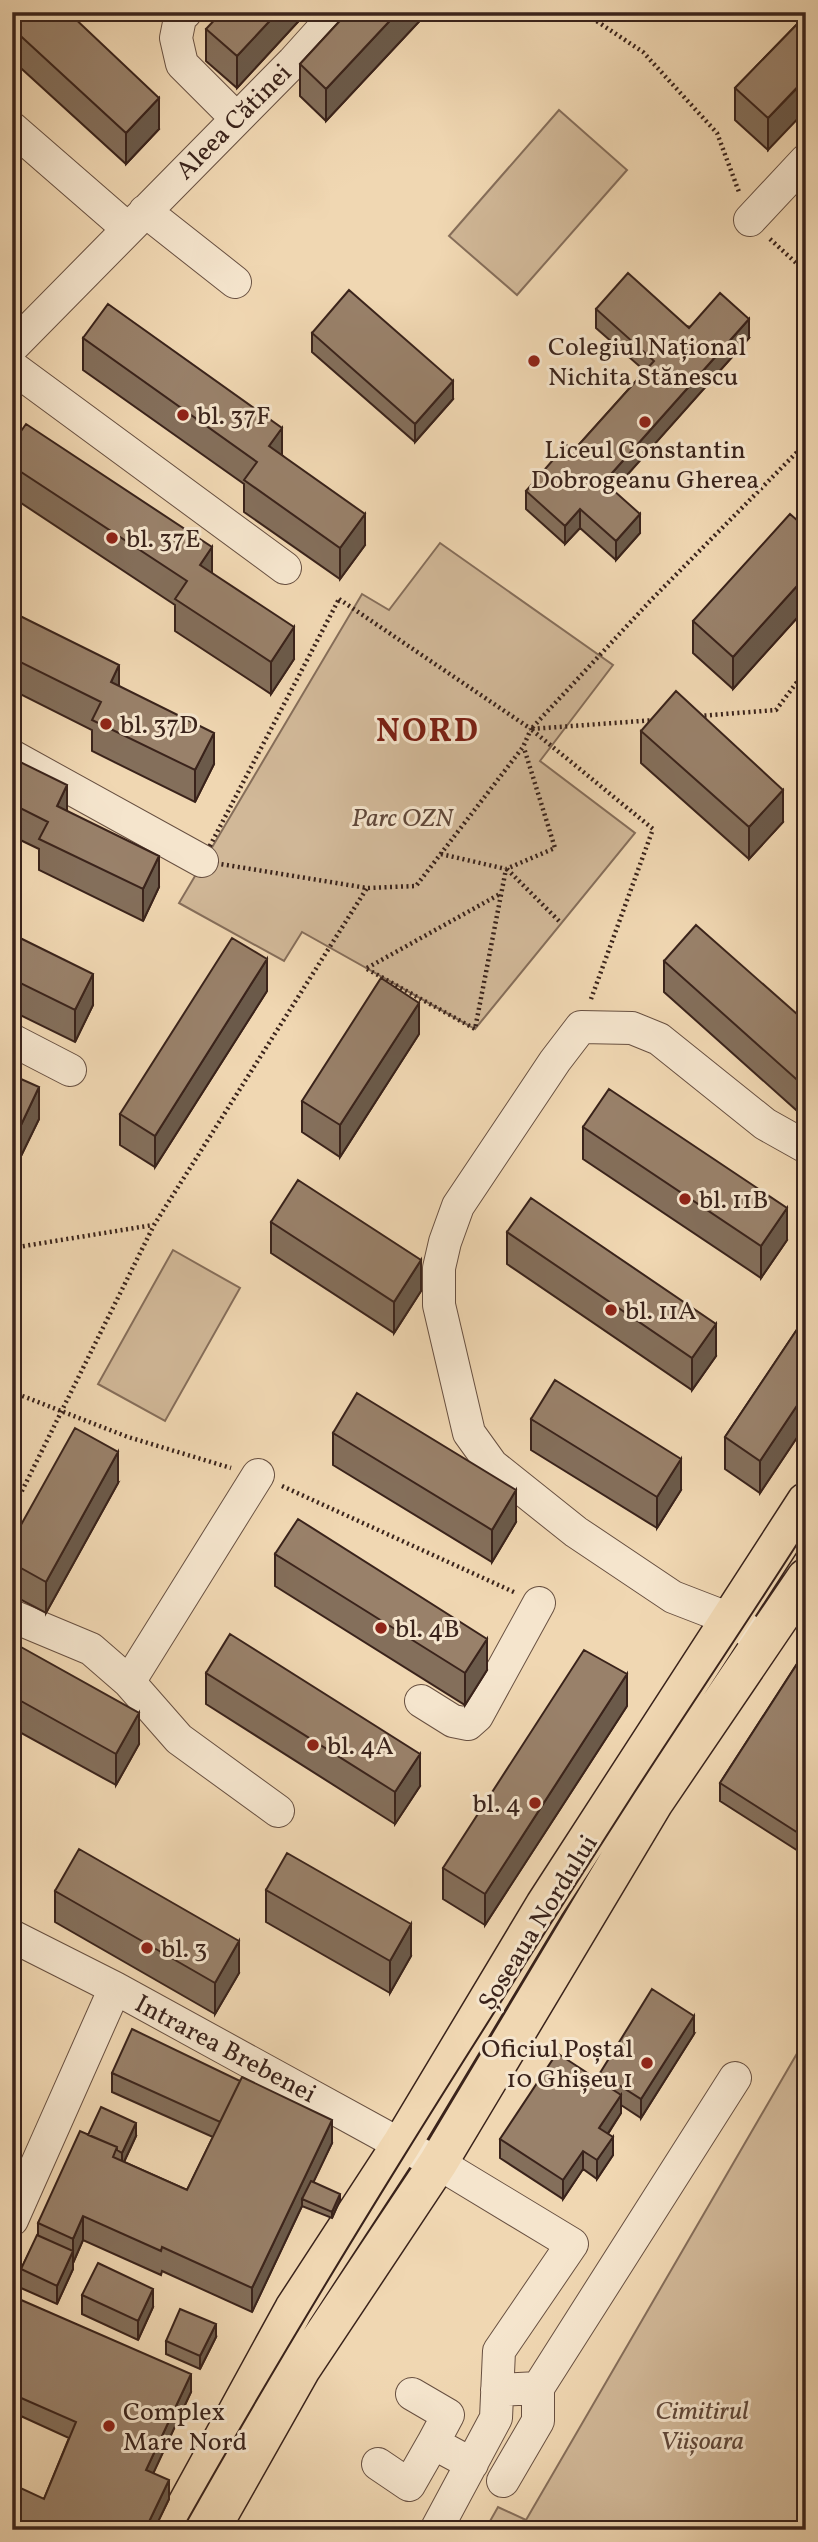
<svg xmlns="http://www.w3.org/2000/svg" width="818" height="2542" viewBox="0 0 818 2542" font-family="Vollkorn,serif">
  <rect width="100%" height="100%" fill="#f0d7b2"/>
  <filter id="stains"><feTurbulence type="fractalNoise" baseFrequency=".00286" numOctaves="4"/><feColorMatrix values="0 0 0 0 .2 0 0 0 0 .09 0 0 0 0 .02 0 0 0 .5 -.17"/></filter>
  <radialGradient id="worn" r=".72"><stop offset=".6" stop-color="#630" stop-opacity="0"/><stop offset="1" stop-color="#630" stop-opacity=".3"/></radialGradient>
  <path fill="#d1b898" stroke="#866e5a" stroke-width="2" d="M559,110L627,170L517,295L449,236Z
    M440,543L613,665L540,761L635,833L475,1029L302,932L284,961L179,903L362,594L389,610Z
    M173,1250L240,1288L165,1421L98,1384Z
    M806,2038V2530H485L498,2507L526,2520Z"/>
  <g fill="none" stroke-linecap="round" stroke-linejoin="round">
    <g stroke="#685041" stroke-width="34">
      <path id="minor" d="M186,12L180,18L176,38L182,64L236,118
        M12,128L127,228
        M145,211L235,282
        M750,220L806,160
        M12,347L293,62L338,12
        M12,367L285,568
        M12,756L202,861
        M12,1040L70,1070
        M258,1475L129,1682L179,1739L278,1811
        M12,1616L91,1649L129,1682
        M750,1632L730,1619L673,1597L576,1532L492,1465L469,1433L439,1305V1268L445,1242L458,1206L555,1061L581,1027L632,1028L659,1039L765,1124L806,1147
        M421,1701L453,1721L468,1724L477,1716L539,1603
        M12,1936L115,1988L401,2145L438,2163L572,2244L499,2351L496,2418L436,2530
        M12,2220L115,1988
        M497,2390L538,2388L735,2078
        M412,2394L448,2415L433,2443
        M378,2464L409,2485L433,2443L472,2464
        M503,2481L538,2421V2388"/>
    </g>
    <g stroke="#3a231b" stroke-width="41">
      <path id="major" d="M173,2530L294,2309L401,2145L545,1905L806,1502
        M210,2530L301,2369L438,2163L654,1802L806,1578"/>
    </g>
    <path stroke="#3a231b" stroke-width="4.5" stroke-dasharray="2 3.5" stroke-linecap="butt" d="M583,12L643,52L717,133L739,192
      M770,239L806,272
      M339,599L531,729L523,747L416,886L367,888L202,861Z
      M699,716L776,710L806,670
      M655,720L531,729L652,599L806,443
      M532,730L653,829L591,999
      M441,854L506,869L555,848L524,748
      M507,869L561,923
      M367,968L500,894
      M367,969L475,1029L506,869
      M12,1248L153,1225
      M12,1392L128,1437L231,1468
      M282,1486L516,1593
      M12,1511L154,1225L367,888
      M799,2530L806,2521"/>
    <use href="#minor" stroke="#f5e5cd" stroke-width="32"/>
    <use href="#major" stroke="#f0d7b2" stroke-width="38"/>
    <path stroke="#3a231b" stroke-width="2" d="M182,2530C323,2279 479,2035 634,1793C691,1705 750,1618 806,1530"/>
  </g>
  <path fill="#846f5b" stroke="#3a231b" stroke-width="2" d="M12,12L159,129L126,164L12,60Z
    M307,12L237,88L206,61V29Z
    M348,12H428L326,121L300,96V64Z
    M806,15L768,150L735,120V88Z
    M596,309L749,338L613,490L640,533L616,560L580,528L565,544L526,509V491L575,449L645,371L596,328Z
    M312,333L453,399L415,442L312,352Z
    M83,338L282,455L365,545L340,579L244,512V484L83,370Z
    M12,444L212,573L294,659L271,694L175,631V605L12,497Z
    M806,528V608L733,689L693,653V621Z
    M12,612L119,686L214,764L195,802L92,751V730L12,690Z
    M641,731L783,822L749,859L641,763Z
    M12,758L67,811L159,887L143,921L39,870V849L12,836Z
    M12,934L93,1005L75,1042L12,1011Z
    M664,961L806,1022V1115L804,1117L664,992Z
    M267,991L155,1167L120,1145V1114Z
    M419,1034L340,1157L302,1132V1101Z
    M12,1075L39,1119L21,1156L12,1152Z
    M583,1127L787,1240L761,1278L583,1159Z
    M271,1222L421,1291L394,1333L271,1253Z
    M507,1232L716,1356L692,1390L507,1264Z
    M806,1316V1424L760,1493L725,1469V1437Z
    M531,1419L681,1490L657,1528L531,1450Z
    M333,1433L516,1522L492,1562L333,1465Z
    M118,1483L46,1613L12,1595V1541Z
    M275,1554L487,1670L465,1705L275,1586Z
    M12,1642L139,1744L116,1785L12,1728Z
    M806,1650V1856L720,1801V1783Z
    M206,1673L420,1786L395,1824L206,1704Z
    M627,1706L485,1925L443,1899V1868Z
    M266,1890L411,1956L390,1993L266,1922Z
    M55,1891L239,1973L215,2014L55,1922Z
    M694,2034L641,2118L621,2105V2113L608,2134L613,2155L597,2179L583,2169L563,2199L500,2158V2139L600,2081V2073Z
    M112,2073L332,2143L313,2182L340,2200L332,2218L302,2206L252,2312L162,2271L161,2275L83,2240L73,2263V2269L57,2304L21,2288V2269L38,2235V2223L88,2135L136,2136L124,2162L187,2190L213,2137L112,2092Z
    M82,2295L153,2307L138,2340L82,2314Z
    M12,2296L191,2392L153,2473L169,2499L154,2530H12L44,2499L69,2438L12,2412Z
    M216,2337L200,2369L166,2354V2341Z"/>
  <path fill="#6b5a4a" stroke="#3a231b" stroke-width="2" d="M278,12H307L237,88V56Z
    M398,12H428L326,121V89Z
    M806,79V110L768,150V118Z
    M159,98V129L126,164V133Z
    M749,319V338L604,501V482Z
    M453,381V399L415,442V424Z
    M282,428V459L269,446Z
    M580,509V528L565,544V526Z
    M365,514V545L340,579V548Z
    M640,514V533L616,560V541Z
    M212,547V579L200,565Z
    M806,576V608L733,689V657Z
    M294,627V659L271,694V662Z
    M119,665V697L111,682Z
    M214,733V764L195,802V770Z
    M67,785V817L57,806Z
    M783,790V822L749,859V827Z
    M159,856V887L143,921V889Z
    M267,959V991L155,1167V1136Z
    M93,974V1005L75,1042V1010Z
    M419,1003V1034L340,1157V1125Z
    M806,1083V1115L804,1117V1086Z
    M39,1087V1119L21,1156V1125Z
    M787,1208V1240L761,1278V1246Z
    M421,1260V1291L394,1333V1302Z
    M716,1324V1356L692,1390V1358Z
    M806,1392V1424L760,1493V1461Z
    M118,1452V1483L46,1613V1582Z
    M681,1459V1490L657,1528V1497Z
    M516,1490V1522L492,1562V1530Z
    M487,1639V1670L465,1705V1673Z
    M627,1674V1706L485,1925V1894Z
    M139,1713V1744L116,1785V1754Z
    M420,1754V1786L395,1824V1792Z
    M411,1924V1956L390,1993V1961Z
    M239,1941V1973L215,2014V1983Z
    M694,2016V2034L641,2118V2099Z
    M621,2095V2113L599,2147V2128Z
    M332,2120V2143L305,2200L302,2199V2206L252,2312V2288Z
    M136,2123V2136L122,2166V2153Z
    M613,2137V2155L597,2179V2160Z
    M583,2151V2169L563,2199V2180Z
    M340,2194V2200L332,2218V2212Z
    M83,2216V2240L73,2263V2239Z
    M73,2251V2269L57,2304V2286Z
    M153,2289V2307L138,2340V2321Z
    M216,2324V2337L200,2369V2356Z
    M191,2374V2392L146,2489V2470Z
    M169,2480V2499L154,2530H145Z"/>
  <path fill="#99816a" stroke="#3a231b" stroke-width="2" d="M12,12H68L159,98L126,133L12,28Z
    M222,12H278L237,56L206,29Z
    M348,12H398L326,89L300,64Z
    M806,15V78L768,118L735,88Z
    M628,273L689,328L720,293L749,319L604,482L640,514L616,541L580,509L565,526L526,491L566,445L575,449L654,361L596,309Z
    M349,290L453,381L415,424L312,333Z
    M108,304L282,428L269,446L365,514L340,548L244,480L257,462L83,338Z
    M26,424L212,547L200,565L294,627L271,662L175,599L187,581L12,466V444Z
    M790,514L806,528V576L733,657L693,621Z
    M12,612L119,665L111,682L214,733L195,770L92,720L101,702L12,658Z
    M676,691L783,790L749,827L641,731Z
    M12,758L67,785L57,806L159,856L143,889L39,839L48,822L12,804Z
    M696,925L806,1022V1083L804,1086L664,961Z
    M12,934L93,974L75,1010L12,979Z
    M232,938L267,959L155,1136L120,1114Z
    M381,978L419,1003L340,1125L302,1101Z
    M12,1075L39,1087L21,1125L12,1121Z
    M609,1089L787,1208L761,1246L583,1127Z
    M298,1180L421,1260L394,1302L271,1222Z
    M531,1198L716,1324L692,1358L507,1232Z
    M806,1316V1392L760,1461L725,1437Z
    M555,1380L681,1459L657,1497L531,1419Z
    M357,1393L516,1490L492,1530L333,1433Z
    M75,1428L118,1452L46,1582L12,1563V1541Z
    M298,1519L487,1639L465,1673L275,1554Z
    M230,1634L420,1754L395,1792L206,1673Z
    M12,1642L139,1713L116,1754L12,1696Z
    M584,1650L627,1674L485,1894L443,1868Z
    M806,1650V1838L720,1783Z
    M79,1849L239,1941L215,1983L55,1891Z
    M287,1853L411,1924L390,1961L266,1890Z
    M652,1989L694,2016L641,2099L600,2073Z
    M132,2029L240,2081L220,2122L112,2073Z
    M557,2053L621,2095L599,2128L613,2137L597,2160L583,2151L563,2180L500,2139Z
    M242,2077L332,2120L252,2288L162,2247L161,2251L83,2216L73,2239L38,2223L80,2131L117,2147L113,2157L187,2190Z
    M101,2107L136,2123L122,2153L117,2150V2147L88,2135Z
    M311,2181L340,2194L332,2212L302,2199Z
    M37,2235L73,2251L57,2286L21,2269Z
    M98,2263L153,2289L138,2321L82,2295Z
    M12,2296L191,2374L146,2470L169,2480L145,2530H12V2484L44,2499L76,2422L12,2394Z
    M180,2309L216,2324L200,2356L166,2341Z
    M523,2521L532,2526L530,2530H517Z"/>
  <g fill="#8f2418" stroke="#f5e5cd" stroke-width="2.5">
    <circle cx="534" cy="361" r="7"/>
    <circle cx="183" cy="415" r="7"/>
    <circle cx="645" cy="422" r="7"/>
    <circle cx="112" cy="538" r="7"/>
    <circle cx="106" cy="724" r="7"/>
    <circle cx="685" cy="1199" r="7"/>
    <circle cx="611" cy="1310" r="7"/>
    <circle cx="381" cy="1628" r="7"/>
    <circle cx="313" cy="1745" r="7"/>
    <circle cx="535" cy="1803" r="7"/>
    <circle cx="147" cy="1948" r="7"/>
    <circle cx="647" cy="2063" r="7"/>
    <circle cx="109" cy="2426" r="7"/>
  </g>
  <g text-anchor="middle" stroke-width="6" stroke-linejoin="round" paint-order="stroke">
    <g font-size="26" fill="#3a231b" stroke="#f5e5cd">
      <text transform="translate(233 121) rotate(-45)" y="9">Aleea Cătinei</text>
      <text transform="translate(537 1922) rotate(-58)" y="9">Șoseaua Nordului</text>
      <text transform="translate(226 2048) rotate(28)" y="9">Intrarea Brebenei</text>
    </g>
    <g font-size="26" fill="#3a231b" stroke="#f5e5cd" text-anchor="start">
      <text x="548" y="355">Colegiul Național<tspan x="548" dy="30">Nichita Stănescu</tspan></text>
      <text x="197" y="424">bl. 37F</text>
      <text x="645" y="458" text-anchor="middle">Liceul Constantin<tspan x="645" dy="30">Dobrogeanu Gherea</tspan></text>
      <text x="126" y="547">bl. 37E</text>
      <text x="120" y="733">bl. 37D</text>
      <text x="699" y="1208">bl. 11B</text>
      <text x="625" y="1319">bl. 11A</text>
      <text x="395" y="1637">bl. 4B</text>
      <text x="327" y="1754">bl. 4A</text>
      <text x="521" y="1812" text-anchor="end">bl. 4</text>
      <text x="161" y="1957">bl. 3</text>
      <text x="633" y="2057" text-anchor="end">Oficiul Poștal<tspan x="633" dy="30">10 Ghișeu 1</tspan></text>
      <text x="123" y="2420">Complex<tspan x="123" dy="30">Mare Nord</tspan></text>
    </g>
    <g font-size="26" font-style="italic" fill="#60483a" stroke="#f5e5cd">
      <text x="402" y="826">Parc OZN</text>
      <text x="702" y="2419">Cimitirul<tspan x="702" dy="30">Viișoara</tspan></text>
    </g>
    <g font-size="33" font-weight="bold" letter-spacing="2" fill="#7a1f14" stroke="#f5e5cd">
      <text x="428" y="741">NORD</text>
    </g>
  </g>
  <rect width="818" height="2542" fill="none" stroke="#f0d7b2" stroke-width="42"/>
  <rect x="14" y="14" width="790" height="2514" fill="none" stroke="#3a231b" stroke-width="3.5"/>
  <rect x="21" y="21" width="776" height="2500" fill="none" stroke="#3a231b" stroke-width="2"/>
  <rect width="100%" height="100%" filter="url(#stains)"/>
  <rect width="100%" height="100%" fill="url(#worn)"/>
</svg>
